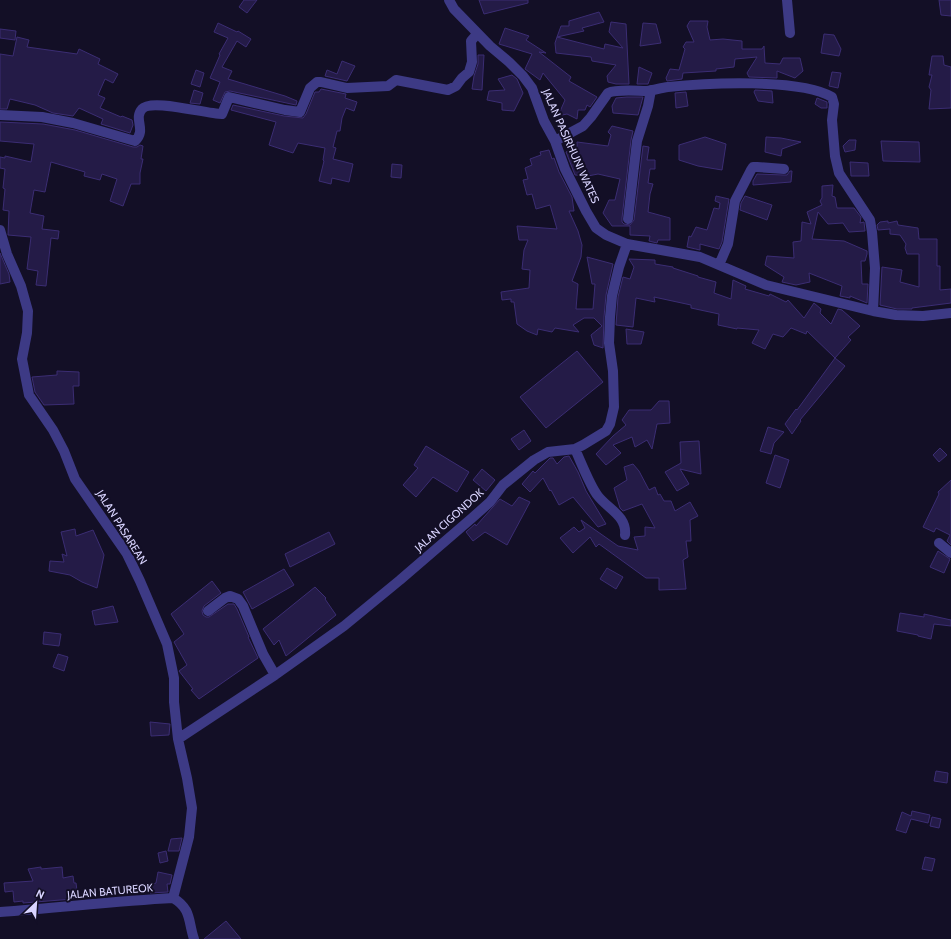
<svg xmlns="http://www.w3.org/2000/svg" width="951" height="939" viewBox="0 0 951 939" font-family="Cabin,sans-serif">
  <rect width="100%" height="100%" fill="#130f26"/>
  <path fill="#241b47" stroke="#3b2d73" d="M244,0H257L247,13L239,7Z
    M479,0H528V3L484,14Z
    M939,0H951V16L941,15Z
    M599,12L604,22L582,28L584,31L557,37L561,26H569V21Z
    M690,21H708L707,27L710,40L723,39L742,41V49H762L764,46L765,63L780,64L783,58H800L803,71L795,78L777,71V78L749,77L747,73L757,57L735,59L734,67L716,69V71L683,73L682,79L667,81L666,78L670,69L679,70L685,49L683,47L686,42H694L687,26Z
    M611,22L626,24L629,84H616L608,82L607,76L616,65L592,61L591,57L556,53L555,43L557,37L604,49L605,44L623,48L609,32Z
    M218,23L237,32L238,31L251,39L246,47L237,41L222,67L232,71L228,79L285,96L297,101L296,105L230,91L225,92L220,103L213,100L220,82L210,78L220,55L219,54L228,38L214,32Z
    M643,23L656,24L661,43L640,46Z
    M505,28L529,36L526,40L546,53L539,52L571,77L569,81L597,97L590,107L587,105L585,110H578L577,119L567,114L558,116L565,100L543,73L540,80L525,69L532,54L499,44Z
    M0,29L16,31L15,40L0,38Z
    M824,34L834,35L841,49L839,56L821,53Z
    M17,37L29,40L27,47L77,54L79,49L100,59L98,64L118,74L113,83L105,79L98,95L105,98L100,108L121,117L122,116L132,120L133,125L130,133L101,124L103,119L79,108L73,116L53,113L35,105L10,99L7,109H0V54L13,56Z
    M478,55H484L482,90L472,89L474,76L478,64Z
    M932,56H943L944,65L951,67V108L929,109L931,90L929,87L932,75H929Z
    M342,61L355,66L347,81L325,76L327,70L337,74Z
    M639,67L652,73L648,84H637Z
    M196,70L204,73L200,87L191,84Z
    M832,72L841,73L838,88L829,86Z
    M512,75L517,79L523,93L514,111L502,110V103L487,100L489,91L505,90L498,79Z
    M321,89L346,94L345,98L357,102L354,111L346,108L342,118L340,131H337L333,147L336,148L333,159L353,164L349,182L332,178L331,184L319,181L324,161L323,160L325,148L298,143L293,153L269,145L276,122L231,110L233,105L284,116L303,118L306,114L315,92H319Z
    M194,90L203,93L200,104L190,103Z
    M755,90L772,91L773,103L758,101L754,92Z
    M686,92L688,106L676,108L675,93Z
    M627,97H643L638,115L613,113L612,106L616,98Z
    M817,98L827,102V108H821L815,104Z
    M0,122L43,124L75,130L133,147H137L140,145L143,146L141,159H143L140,173V184H131L123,206L110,201L117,179L102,174L100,180L84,176L85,172L51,162L45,192L34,190L30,213L44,216L42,229L59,231L58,239L51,238L46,286L36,285L38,271L27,269L31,237L8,235L9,211L3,210L5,189L3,188L5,169L0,168V157L5,158V156L31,162L34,144L0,141Z
    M612,126L633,131L631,140L622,218V222L624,224L630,225L634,220L643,146L649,147L647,160H655V169H650L648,183L653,184L650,194L648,212L670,218V240H658L657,243L649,241L650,236L630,235V226H612L603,213L609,200H615L620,179L598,174L588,176L575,175L566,152L577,147V142L608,146L611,135L608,132Z
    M705,137L726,144L722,170L698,166L679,160V145Z
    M766,137L781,138L801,142L782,149L781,156L765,152Z
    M849,140H856L855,150L845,152L843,146Z
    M881,141L919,142L920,162L883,161Z
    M549,150L552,159L554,158L559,172L572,197L574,211H569L578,231L582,245L581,257L572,281L578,284L576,309H593L595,284H592L587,257L613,264L606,295L604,317L603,348L594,345L591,335L602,326L594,318H584L573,325L579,332L555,328L552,332L538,329L537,335L527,331L517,324L514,302H511V299L502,300L501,292L529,288L530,270L522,269L524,250L528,240H519L517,226L557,229L550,205L536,209L532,194L527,195L523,180L528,179L525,168L532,165L530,159L541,155L540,152Z
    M850,162L868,163L869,176H851Z
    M392,164L402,165L401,178L391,177Z
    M790,171H792L791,182L753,185V181L757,174L784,175H787Z
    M833,185L832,196L835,197L837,208H854L861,217L860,223L864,222L865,231L849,232L843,223L828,224L818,212L812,239L844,241L867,251V254L865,261H861L862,284H868L867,303L850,296V298L840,296L842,286L809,273L810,282L796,285L782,282L784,277L765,265L767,256L794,258L793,242L801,241L802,222L811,224L807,212L822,205L820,201L822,198V186Z
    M716,196L729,199L722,242L719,249L700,244V250L687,247L689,236L691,237L696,227L707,230L714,208L719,209L720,203L715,201Z
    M745,196L772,205L767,220L740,210L741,203Z
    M888,221V223L897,221L898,225L918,228L919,239H937V266H940V290L951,289V303L912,308V309H897L880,305L882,267L902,270L900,282L919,287V254H907L905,248L906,244L900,235L890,234V229L878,230L877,225L880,222Z
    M0,253L9,274L10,282L0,284Z
    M629,259L655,260V264L673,267V268L698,276V277L716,282L714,293L731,299L733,280L746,286L745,289L769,296L770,294L786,302L788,300L804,318L814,303L821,309L820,313L831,324L838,309L842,310L860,326L848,337L851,340L835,358L807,331L806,334L791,328L783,337L773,334L765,349L752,343L759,330L737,328V329L718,325L719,314L691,308V305L654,297L655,302L636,298L633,327L616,325L618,297L623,277L630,279L634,267Z
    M626,329L644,332L641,344H627Z
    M577,351L603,382L546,428L520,397Z
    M835,358L845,366L800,420L801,421L792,434L785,424L796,409L797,410Z
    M57,371L79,372V386H73L74,404L44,405L35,392L32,377L57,375Z
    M659,401H669L670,423L657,424L652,449L647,440L635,447L632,437L613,445L621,453L606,465L596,454L613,436L626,425L622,420L629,410H651Z
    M768,427L784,432L774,443L771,454L760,451Z
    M524,430L531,441L519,450L511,439Z
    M699,441L701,474L680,469L689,484L677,491L665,472L681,463L680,442Z
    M426,446L469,472L457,492L433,477L416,497L403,485L418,468L414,465Z
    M940,448L947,455L939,462L933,455Z
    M775,455L789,460L780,488L766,483Z
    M569,456L578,472L586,491L606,524L598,527L573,497L559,505L551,490L550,491L543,478L530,492L522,484L533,471L535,473L550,458H553L557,464L564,457Z
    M633,464L639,471L649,490L655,487L658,495L660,494L664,501H671L675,511L690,502L698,516L690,520L691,541H686L688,557L683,560L686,589L659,590V578H646L599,544L596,547L590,537L573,553L560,538L574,527L579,532L585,528L581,520L618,546L638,550L634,537L645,536V527L655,528L642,504L623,511L620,508L614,488L627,480L624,467Z
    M482,469L495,480L486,491L473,480Z
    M951,480V545L947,541L950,535L936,528L934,532L923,527L939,494L938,492Z
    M519,497L530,502L507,545L485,532L473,541L466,532L475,524L476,526L500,499L512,506Z
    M75,529L76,536L93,530L104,555L97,588L82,582L70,575L49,571L50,561L64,562L62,554L67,556L61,532Z
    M329,532L335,544L290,567L285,554Z
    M938,551L950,559L944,573L930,567Z
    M607,568L623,577L616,589L600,579Z
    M284,569L294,585L252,609L243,592Z
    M212,581L221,593L204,606L202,611L203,615L206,617H209L228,604H234L237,609L249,637H248L258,658L199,699L191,690L193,689L179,671L187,665L174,642L184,634L171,614Z
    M315,587L326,598L325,599L336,615L286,656L279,640L274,645L263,629Z
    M113,606L118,622L95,625L92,611Z
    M900,613L924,617V614L951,620V626L934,624L931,639L918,636V635L897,631Z
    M44,632L61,634L59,646L43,644Z
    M58,654L68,657L64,671L53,667Z
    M150,722L170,724L169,735L151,736Z
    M936,771L948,773L947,783L934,781Z
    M912,811L930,815L928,823L911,819L906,833L896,830L902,812L911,816Z
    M932,817L941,819L939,828L930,826Z
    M182,838L179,851H168L171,839Z
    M166,851L168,861L160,863L158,853Z
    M925,857L935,859L932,871L922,869Z
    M41,867V869L62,867L63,878L73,876L74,883H76L78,898H73V899L23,903V901L14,902L13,891L5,892L4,883L33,881L28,869Z
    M158,872L172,875L170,884H167L168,892L150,893L148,886L156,883Z
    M226,921L241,939H204Z"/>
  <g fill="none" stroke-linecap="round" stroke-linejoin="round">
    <path stroke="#3d3a85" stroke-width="10" d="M449,0L454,9L490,46L509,62L523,76L532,88L544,121L555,141L565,169L586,211L596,228L606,235L627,244L700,257L766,285L873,311L896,315L923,316L951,313
      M787,0L790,33
      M0,115L42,117L73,123L135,141C147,130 133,119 142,109C151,98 206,114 222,114L229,97L285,110L300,112L310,88L317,82H321L347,88L388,86L396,80L448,90L456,86L462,78L469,72L472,62L471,41L477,34
      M555,141L583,126L591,117L608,93C617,89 636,91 647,91C654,90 661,88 668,87C706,83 801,78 832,97L834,104L832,120L835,156L839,173L870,220L872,232L875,268L873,311
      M628,219L637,141L648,106L651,90
      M0,230L7,254L21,286L28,311L27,333L22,359L29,395L53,430L64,451L75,479L127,554L140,581L167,644L174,678V702L178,739L187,778L192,808L189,837L173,898
      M719,265L728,244L735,201L751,170L753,167H757L784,169
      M575,449C581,462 590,486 598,496C608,509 627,516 625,535
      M939,543L951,553
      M208,611L225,598L230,596L238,599L243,606L263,654L275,675
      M178,739L275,675L344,626L400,580L472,518L490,502L503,485L534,460L548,452L575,449L583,445L606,431L610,424L614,407L613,371L609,343L610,317L612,296L619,267L627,244
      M173,898C192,909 188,922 194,939
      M0,912C58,908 115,901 173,898"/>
  </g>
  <g text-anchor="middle" stroke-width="4" stroke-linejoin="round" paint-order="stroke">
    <g font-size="11" fill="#d9d4ff" stroke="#130f26">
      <text transform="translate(571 146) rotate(66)" y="4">JALAN PASIRHUNI WATES</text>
      <text transform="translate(449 520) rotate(-42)" y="4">JALAN CIGONDOK</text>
      <text transform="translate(122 527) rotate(58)" y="4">JALAN PASAREAN</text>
      <text transform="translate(110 891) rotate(-5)" y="4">JALAN BATUREOK</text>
    </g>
  </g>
  <g transform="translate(36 903) rotate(25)" stroke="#130f26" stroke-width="3" paint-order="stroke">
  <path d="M0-3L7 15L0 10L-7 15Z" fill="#d9d4ff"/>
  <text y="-6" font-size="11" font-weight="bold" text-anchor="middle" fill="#d9d4ff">N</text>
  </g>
</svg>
